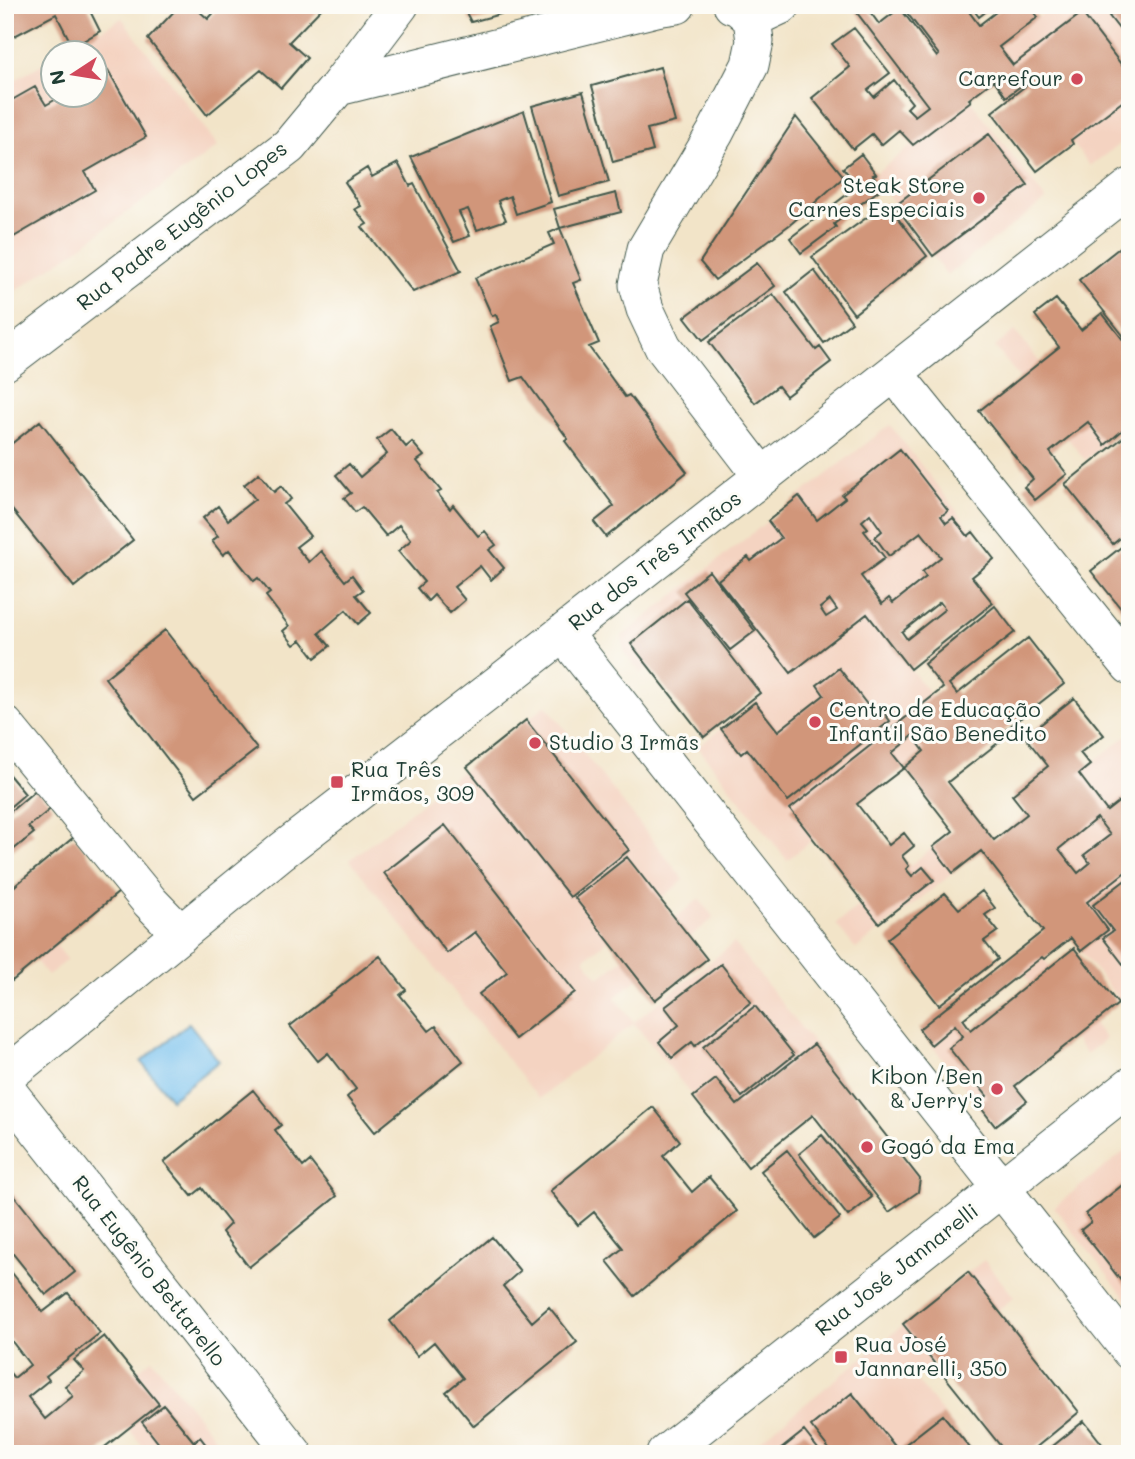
<svg xmlns="http://www.w3.org/2000/svg" width="1135" height="1459" viewBox="0 0 1135 1459" font-family="Mali,sans-serif">
  <rect width="100%" height="100%" fill="#fdfcf7"/>
  <filter id="ink" filterUnits="userSpaceOnUse"><feTurbulence type="fractalNoise" baseFrequency=".0143" numOctaves="2"/><feDisplacementMap in="SourceGraphic" scale="14" xChannelSelector="R" yChannelSelector="G"/><feConvolveMatrix kernelMatrix="1 2 1 2 8 2 1 2 1" color-interpolation-filters="sRGB"/></filter>
  <filter id="wash" filterUnits="userSpaceOnUse"><feTurbulence type="fractalNoise" baseFrequency=".00686" numOctaves="4" result="noise"/><feDisplacementMap in="SourceGraphic" scale="28" xChannelSelector="R" yChannelSelector="G"/><feGaussianBlur stdDeviation="1.57" result="paint"/><feColorMatrix in="noise" values="0 0 0 0 0 0 0 0 0 0 0 0 0 0 0 0 0 1.4 0 .05"/><feComposite in="paint" operator="in"/></filter>
  <g filter="url(#wash)">
    <rect width="100%" height="100%" fill="#f2e4c8"/>
    <path fill="#f4d3c1" d="M1054,5H1130V136L1090,166L999,47Z
      M122,18L218,146L72,253L5,298V86L52,58V94H94V52H63Z
      M971,101L1046,200L947,275L873,175Z
      M1015,331L1105,445L1085,460L995,347Z
      M890,425L994,559L890,642L932,697L902,722L924,751L787,860L698,747L762,696L760,693L705,624L641,674L624,653L622,636L768,521L850,627L881,604L799,496Z
      M546,705L684,880L584,959L599,978L699,899L714,918L615,997L634,1022L734,943L814,1044L714,1123L634,1023L539,1099L350,860Z
      M1130,733V1014L994,841L856,949L836,924L974,815L994,840Z
      M5,883L67,959L48,976L5,924Z
      M1030,941L1106,1039L1086,1054L1010,957Z
      M951,1003L1027,1101L995,1126L919,1029Z
      M1130,1147V1304L1054,1207Z
      M984,1260L1014,1297L914,1377L975,1454H743Z
      M152,1359L219,1443L205,1454H149L128,1428L58,1434Z"/>
    <path fill="#75bfee" stroke="#4a7e91" stroke-width="2" d="M189,1023L219,1061L171,1099L141,1062Z"/>
    <g id="blocks">
      <path fill="#d1967a" fill-rule="evenodd" d="M5,5H87L100,31L73,47L56,14L5,41Z
        M180,5H201L197,9L208,19L221,5H325L289,42L307,58L281,88L261,70L207,115L148,39Z
        M462,5H530V6L471,22Z
        M851,5H865L879,24L900,8L937,57L939,55L901,5H964L979,25L1005,5H1029L1038,17L999,47L1013,65L1082,13L1130,76V96L1071,140L1073,144L1037,171L992,112L1028,84L1026,82L1006,97L994,80L969,99L971,101L913,145L899,130L881,145L872,134L853,149L812,98L850,67L832,44L854,28L890,73L868,90L874,97L894,80L912,103L907,108L915,116L928,106Z
        M970,5H994L979,17Z
        M1124,5H1130V43L1109,16Z
        M660,67L675,122L647,129L653,151L613,162L592,86Z
        M108,70L146,137L85,172L95,190L5,242V104L35,87L46,105L65,94H94V78Z
        M583,92L609,182L558,196L532,106Z
        M524,111L551,202L516,214L510,196L500,200L498,201L506,220L477,230L468,209L459,212L470,236L454,242L411,157Z
        M796,117L844,177L792,223L715,280L700,262Z
        M989,134L1028,185L933,256L895,205Z
        M861,154L876,174L873,175L882,188L834,224L836,227L801,253L790,238L858,186L843,168Z
        M398,163L410,186L414,184L461,271L413,292L362,227L367,224L355,209L361,206L345,182L367,168L372,177Z
        M616,193L621,212L560,228L554,209Z
        M887,203L927,256L854,314L812,257Z
        M560,228L581,280L573,283L599,343L589,347L625,397L629,395L687,472L606,537L594,522L614,506L565,441L568,439L523,377L512,381L490,326L499,322L496,315L492,316L475,278L554,244L549,233Z
        M1128,241L1130,243V344L1079,280Z
        M757,263L775,286L703,340L685,317Z
        M814,270L852,322L824,343L786,292Z
        M773,294L816,350L820,347L831,362L786,396L778,386L755,403L709,342Z
        M1056,299L1081,330L1102,313L1130,349V388L1128,389L1130,392V424L1105,445L1088,422L1050,452L1067,474L1035,500L1024,487L1033,479L979,411L1059,347L1035,315Z
        M40,421L133,540L74,587L5,501V449Z
        M391,429L406,447L412,442L424,456L417,461L441,491L437,493L450,509L453,505L478,536L485,531L496,545L489,550L504,568L491,580L480,566L454,587L465,600L450,613L434,595L428,601L417,588L424,582L398,551L411,540L399,525L386,536L362,507L355,512L344,498L351,493L336,475L349,464L360,477L387,454L377,440Z
        M1130,432V530L1113,544L1065,484Z
        M900,449L948,511L941,516L946,523L953,518L968,536L973,532L994,559L972,577L993,603L910,669L867,614L791,673L718,580L748,557L751,561L781,538L768,521L799,496L817,520L845,498L842,495ZM870,514L882,531L875,537L889,556L921,532L941,557L922,572L926,577L893,603L889,598L882,604L861,576L885,558L864,531L868,528L862,521ZM830,600L837,610L826,617L820,608ZM940,602L945,609L907,639L902,632Z
        M259,473L274,492L281,486L291,499L284,504L310,536L296,547L309,562L321,551L345,581L352,575L363,590L356,595L371,613L358,624L346,610L319,633L330,646L315,658L301,640L294,645L283,631L289,626L266,596L270,593L258,578L254,581L229,550L223,555L212,541L218,536L203,518L218,506L228,520L255,499L244,485Z
        M1130,540V620L1091,571Z
        M709,571L755,631L730,650L684,592Z
        M687,599L760,693L704,737L631,644Z
        M995,606L1015,632L949,684L957,694L1028,638L1064,684L999,735L1003,739L948,782L994,840L1027,814L1012,795L1048,766L1025,737L1074,698L1104,735L1080,753L1090,765L1079,774L1107,811L1130,793V872L1128,870L1087,902L1108,930L1081,951L1071,938L1044,959L1042,957L963,1019L971,1030L1074,948L1118,1004L1015,1086L1027,1101L995,1126L978,1104L987,1096L949,1048L963,1036L955,1025L931,1045L919,1029L1043,931L981,851L953,873L933,847L953,831L904,768L857,804L889,845L904,833L914,846L902,856L909,866L906,869L912,876L923,867L934,880L879,923L790,809L943,688L924,664ZM913,736L924,751L904,768L892,753ZM1097,818L1110,835L1084,855L1090,863L1078,873L1059,849Z
        M165,630L257,749L196,796L105,678Z
        M839,668L872,711L878,705L890,721L788,801L747,749L741,754L721,729L755,702L778,731L824,695L817,685Z
        M526,720L629,850L570,897L467,767Z
        M5,770L25,794L5,811Z
        M37,789L53,807L28,827L34,833L13,850L7,843L5,845V816Z
        M445,825L575,992L515,1039L479,994L507,972L475,932L447,953L384,873Z
        M74,837L119,892L12,981L5,973V894Z
        M627,857L707,959L655,1000L575,898Z
        M1128,878L1130,880V973L1103,938L1113,931L1093,905Z
        M982,891L995,908L985,915L998,931L984,941L998,959L939,1005L887,939L945,893L959,909Z
        M380,956L406,990L400,995L429,1031L436,1026L463,1061L375,1132L347,1097L356,1089L328,1053L318,1061L290,1026Z
        M721,964L751,1002L695,1046L692,1042L672,1058L659,1042L679,1025L665,1007Z
        M755,1006L794,1055L742,1097L703,1047Z
        M814,1044L920,1179L918,1192L889,1212L813,1115L748,1167L693,1097L716,1079L737,1105Z
        M253,1090L281,1125L275,1130L303,1167L310,1161L337,1196L249,1267L222,1232L230,1224L202,1188L192,1196L164,1162Z
        M653,1107L680,1141L663,1156L692,1192L709,1177L737,1211L635,1296L607,1261L623,1248L594,1212L578,1225L550,1191Z
        M822,1135L872,1197L848,1216L799,1154Z
        M787,1150L840,1218L814,1238L761,1171Z
        M1125,1183L1130,1189V1292L1081,1230L1091,1222L1086,1214Z
        M5,1184L75,1272L46,1295L10,1250L8,1252L5,1248Z
        M492,1237L520,1271L503,1286L532,1322L549,1307L577,1342L474,1426L446,1392L463,1378L434,1342L417,1356L390,1321Z
        M5,1264L43,1312L68,1293L100,1333L46,1376L49,1380L28,1397L45,1419L73,1396L65,1386L84,1371L74,1360L104,1336L159,1404L96,1454H5V1367L14,1378L30,1365L10,1339L5,1343Z
        M968,1272L1079,1412L1028,1454H1007L903,1324Z
        M852,1393L898,1450L943,1415L975,1454H833L811,1426Z
        M164,1405L194,1442L200,1437L213,1454H167L142,1422Z
        M1084,1421L1110,1454H1043Z
        M804,1431L822,1454H775Z"/>
    </g>
  </g>
  <g filter="url(#ink)">
    <use href="#blocks" fill-opacity="0" stroke="#3f564a" stroke-width="2"/>
    <g fill="none" stroke-linecap="round" stroke-linejoin="round">
      <g stroke="#3f564a" stroke-width="39">
        <path id="street" d="M732,5L738,7L752,19L755,41L750,65L715,133L646,249L638,285L645,309L663,347L762,476
          M752,19L782,5
          M338,87L400,5
          M5,362L289,146L338,87L656,8L677,5
          M894,373L1130,666
          M563,633L1130,1351
          M5,725L150,902L181,934
          M5,1077L282,851L506,678L1130,187
          M5,1088L294,1454
          M665,1454L1130,1086"/>
      </g>
      <use href="#street" stroke="#fff" stroke-width="37"/>
    </g>
  </g>
  <g fill="#d1495b" stroke="#fdfcf7" stroke-width="2.5">
    <circle cx="1077" cy="79" r="7"/>
    <circle cx="979" cy="198" r="7"/>
    <circle cx="815" cy="722" r="7"/>
    <circle cx="535" cy="743" r="7"/>
    <rect x="330" y="775" width="14" height="14" rx="3.5"/>
    <circle cx="997" cy="1089" r="7"/>
    <circle cx="867" cy="1147" r="7"/>
    <rect x="834" y="1350" width="14" height="14" rx="3.5"/>
  </g>
  <g text-anchor="middle" stroke-width="6" stroke-linejoin="round" paint-order="stroke">
    <g font-size="21" fill="#1f3d34" stroke="#fdfcf7" text-anchor="start">
      <text x="1063" y="86" text-anchor="end">Carrefour</text>
      <text x="965" y="193" text-anchor="end">Steak Store<tspan x="965" dy="24">Carnes Especiais</tspan></text>
      <text x="829" y="717">Centro de Educação<tspan x="829" dy="24">Infantil São Benedito</tspan></text>
      <text x="549" y="750">Studio 3 Irmãs</text>
      <text x="351" y="777">Rua Três<tspan x="351" dy="24">Irmãos, 309</tspan></text>
      <text x="983" y="1084" text-anchor="end">Kibon /Ben<tspan x="983" dy="24">&amp; Jerry's</tspan></text>
      <text x="881" y="1154">Gogó da Ema</text>
      <text x="855" y="1352">Rua José<tspan x="855" dy="24">Jannarelli, 350</tspan></text>
    </g>
    <g font-size="21" fill="#1f3d34" stroke="#fdfcf7">
      <text transform="translate(182 226) rotate(-38)" y="7">Rua Padre Eugênio Lopes</text>
      <text transform="translate(655 561) rotate(-38)" y="7">Rua dos Três Irmãos</text>
      <text transform="translate(897 1270) rotate(-38)" y="7">Rua José Jannarelli</text>
      <text transform="translate(149 1271) rotate(52)" y="7">Rua Eugênio Bettarello</text>
    </g>
  </g>
  <rect width="1135" height="1459" fill="none" stroke="#fdfcf7" stroke-width="28"/>
  <g transform="translate(74 74) rotate(258)"><circle r="33" fill="#fdfcf7" stroke="#a4b0a9" stroke-width="2"/>
  <path d="M0-5L12 26L0 18L-12 26Z" fill="#d1495b"/>
  <text y="-10" font-size="19" font-weight="bold" text-anchor="middle" fill="#1f3d34">N</text>
  </g>
</svg>
